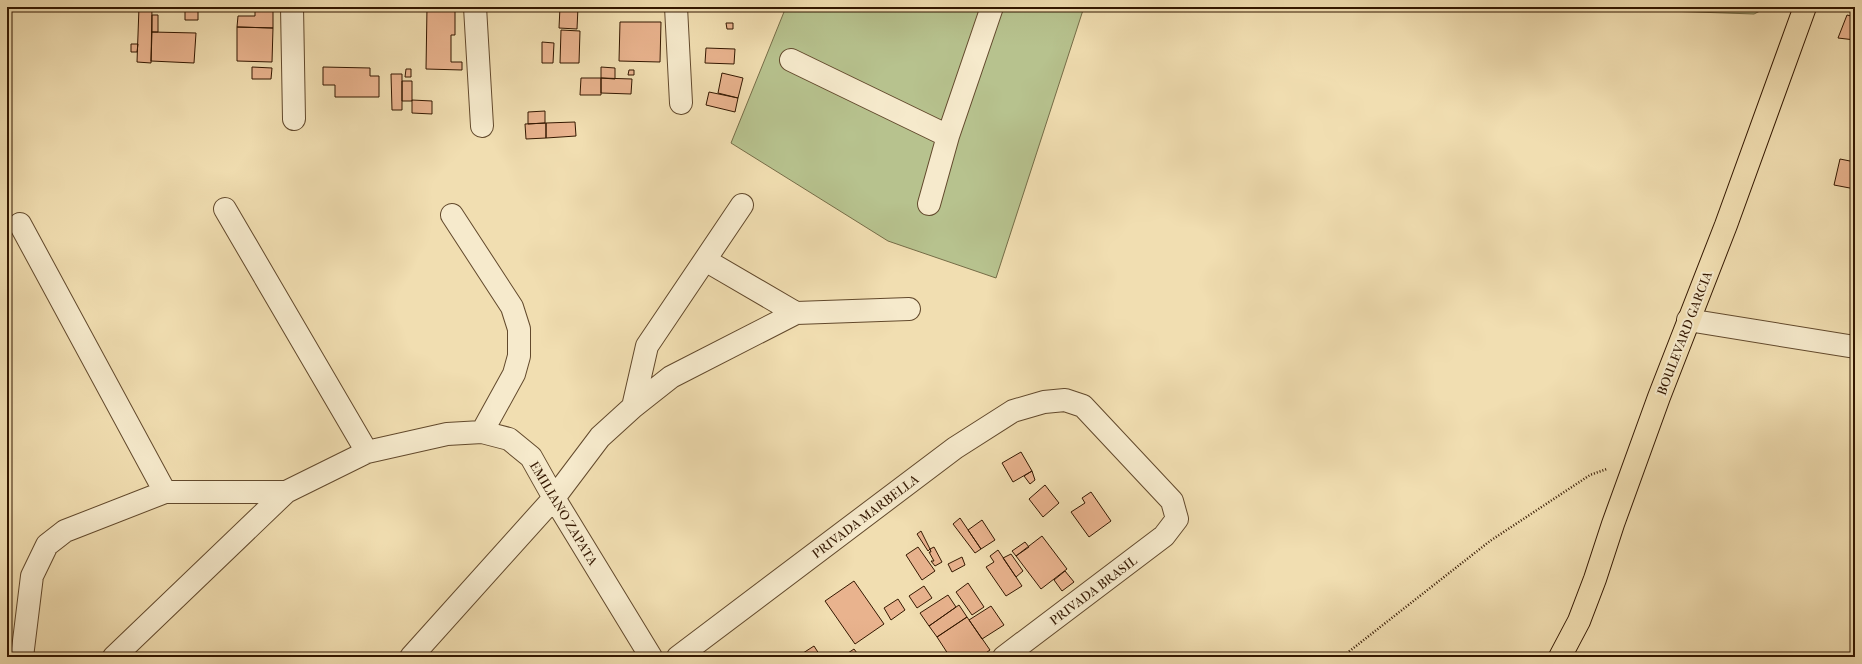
<svg xmlns="http://www.w3.org/2000/svg" width="1862" height="664" viewBox="0 0 1862 664" font-family="'IM FELL French Canon',serif">
  <rect width="100%" height="100%" fill="#f1deb1"/>
  <filter id="stains"><feTurbulence type="fractalNoise" baseFrequency=".005" numOctaves="4"/><feColorMatrix values="0 0 0 0 .2 0 0 0 0 .09 0 0 0 0 .02 0 0 0 .5 -.17"/></filter>
  <radialGradient id="worn" r=".72"><stop offset=".6" stop-color="#630" stop-opacity="0"/><stop offset="1" stop-color="#630" stop-opacity=".3"/></radialGradient>
  <path fill="#b7c28e" stroke="#756c47" d="M786,7H1084L996,278L888,241L731,143Z
    M1551,7H1768L1754,14Z"/>
  <path fill="#e9b38e" stroke="#331700" d="M122,7H132V11H122Z
    M139,7H152L151,63L137,62Z
    M180,7H198V20H185V10H180Z
    M255,7H273V28L237,27L238,16H255Z
    M427,7H455V35H451V62H462V70L426,69Z
    M560,7H578L577,29L559,28Z
    M720,7H739V9L720,8Z
    M152,15H158V32H152Z
    M1847,15L1855,17V40L1838,38Z
    M620,22H661L660,62L619,61Z
    M726,23H733V29H727Z
    M237,27L273,28L272,62L237,61Z
    M561,30L580,31L579,63H560Z
    M152,32L196,33L194,63L151,61Z
    M542,42L554,43L553,63H542Z
    M131,44H138L137,52H131Z
    M706,48L735,49L734,64L705,63Z
    M252,67L272,68L271,79H252Z
    M323,67L370,68V76H379V97H335V85H323Z
    M601,67L615,68V79L601,78Z
    M406,69H411V77H405Z
    M629,70H634V75H628Z
    M722,73L743,78L738,98L718,93Z
    M391,74H402V110H392Z
    M581,78H601V95H580Z
    M601,78L632,79L631,94L601,93Z
    M402,81H412V101H402Z
    M709,92L738,98L735,112L706,105Z
    M412,100L432,101V114L412,113Z
    M545,111V123L528,124V112Z
    M575,122L576,136L546,138V123Z
    M546,123V138L526,139L525,124Z
    M1840,159L1855,162V189L1834,185Z
    M1021,452L1032,471L1013,482L1002,463Z
    M1032,471L1035,480L1030,484L1024,476Z
    M1045,485L1059,503L1043,517L1029,499Z
    M1091,492L1111,521L1089,537L1071,512L1085,503L1082,498Z
    M960,518L981,549L975,553L953,524Z
    M982,520L995,540L981,549L968,530Z
    M921,531L930,549L928,551L917,534Z
    M1042,536L1067,569L1041,589L1016,556Z
    M1025,542L1029,547L1016,556L1012,551Z
    M918,547L935,571L922,580L906,555Z
    M934,547L942,562L935,566L931,561H934L929,552H931L930,549Z
    M998,550L1022,586L1006,596L986,567L994,562L990,556Z
    M1011,554L1023,571L1016,577L1003,558Z
    M962,557L965,565L952,572L948,564Z
    M1065,571L1074,582L1062,591L1054,580Z
    M854,581L884,624L855,644L825,601Z
    M968,583L984,607L972,615L956,592Z
    M924,586L932,598L917,608L909,596Z
    M948,595L956,607L929,626L920,613Z
    M898,599L905,610L891,620L884,608Z
    M959,605L967,617L937,637L929,626Z
    M991,606L1004,625L982,639L969,620Z
    M967,617L990,650L980,657H950L937,637Z
    M814,646L821,657H801L800,655Z
    M854,649L860,657H842Z"/>
  <g fill="none" stroke-linecap="round" stroke-linejoin="round">
    <g stroke="#62492c" stroke-width="24">
      <path id="minor" d="M292,7L294,119
        M475,7L482,126
        M676,7L681,103
        M791,60L948,136L992,7
        M929,204L948,136
        M225,209L367,452
        M452,215L512,307L519,329V356L514,374L482,432
        M20,224L165,492
        M705,260L796,313
        M1688,320L1855,347
        M633,407L647,346L742,205
        M22,657L32,576L47,545L65,531L165,492H286L367,452L447,434L482,432L509,439L531,457L554,498L651,657
        M114,657L286,492
        M411,657L554,498L600,437L633,407L671,377L796,313L909,309
        M678,657L955,448L1013,411L1044,402L1065,400L1083,406L1172,501L1177,519L1164,536L1004,657"/>
    </g>
    <g stroke="#331700" stroke-width="24">
      <path id="primary" d="M1560,657L1579,621L1595,579L1613,524L1659,397L1726,225L1805,7"/>
    </g>
    <path stroke="#331700" stroke-width="2.5" stroke-dasharray="1 2" stroke-linecap="butt" d="M1342,657L1490,541L1590,475L1607,469"/>
    <use href="#minor" stroke="#f6eacc" stroke-width="22"/>
    <use href="#primary" stroke="#f1deb1" stroke-width="22"/>
  </g>
  <g text-anchor="middle" stroke-width="4" stroke-linejoin="round" paint-order="stroke">
    <g font-size="13" fill="#331700" stroke="#f6eacc">
      <text transform="translate(1684 333) rotate(-69)" y="5">BOULEVARD GARCIA</text>
      <text transform="translate(564 513) rotate(59)" y="5">EMILIANO ZAPATA</text>
      <text transform="translate(865 516) rotate(-37)" y="5">PRIVADA MARBELLA</text>
      <text transform="translate(1093 590) rotate(-37)" y="5">PRIVADA BRASIL</text>
    </g>
  </g>
  <rect width="1862" height="664" fill="none" stroke="#f1deb1" stroke-width="24"/>
  <rect x="8" y="8" width="1846" height="648" fill="none" stroke="#331700" stroke-width="2"/>
  <rect x="12" y="12" width="1838" height="640" fill="none" stroke="#331700"/>
  <rect width="100%" height="100%" filter="url(#stains)"/>
  <rect width="100%" height="100%" fill="url(#worn)"/>
</svg>
